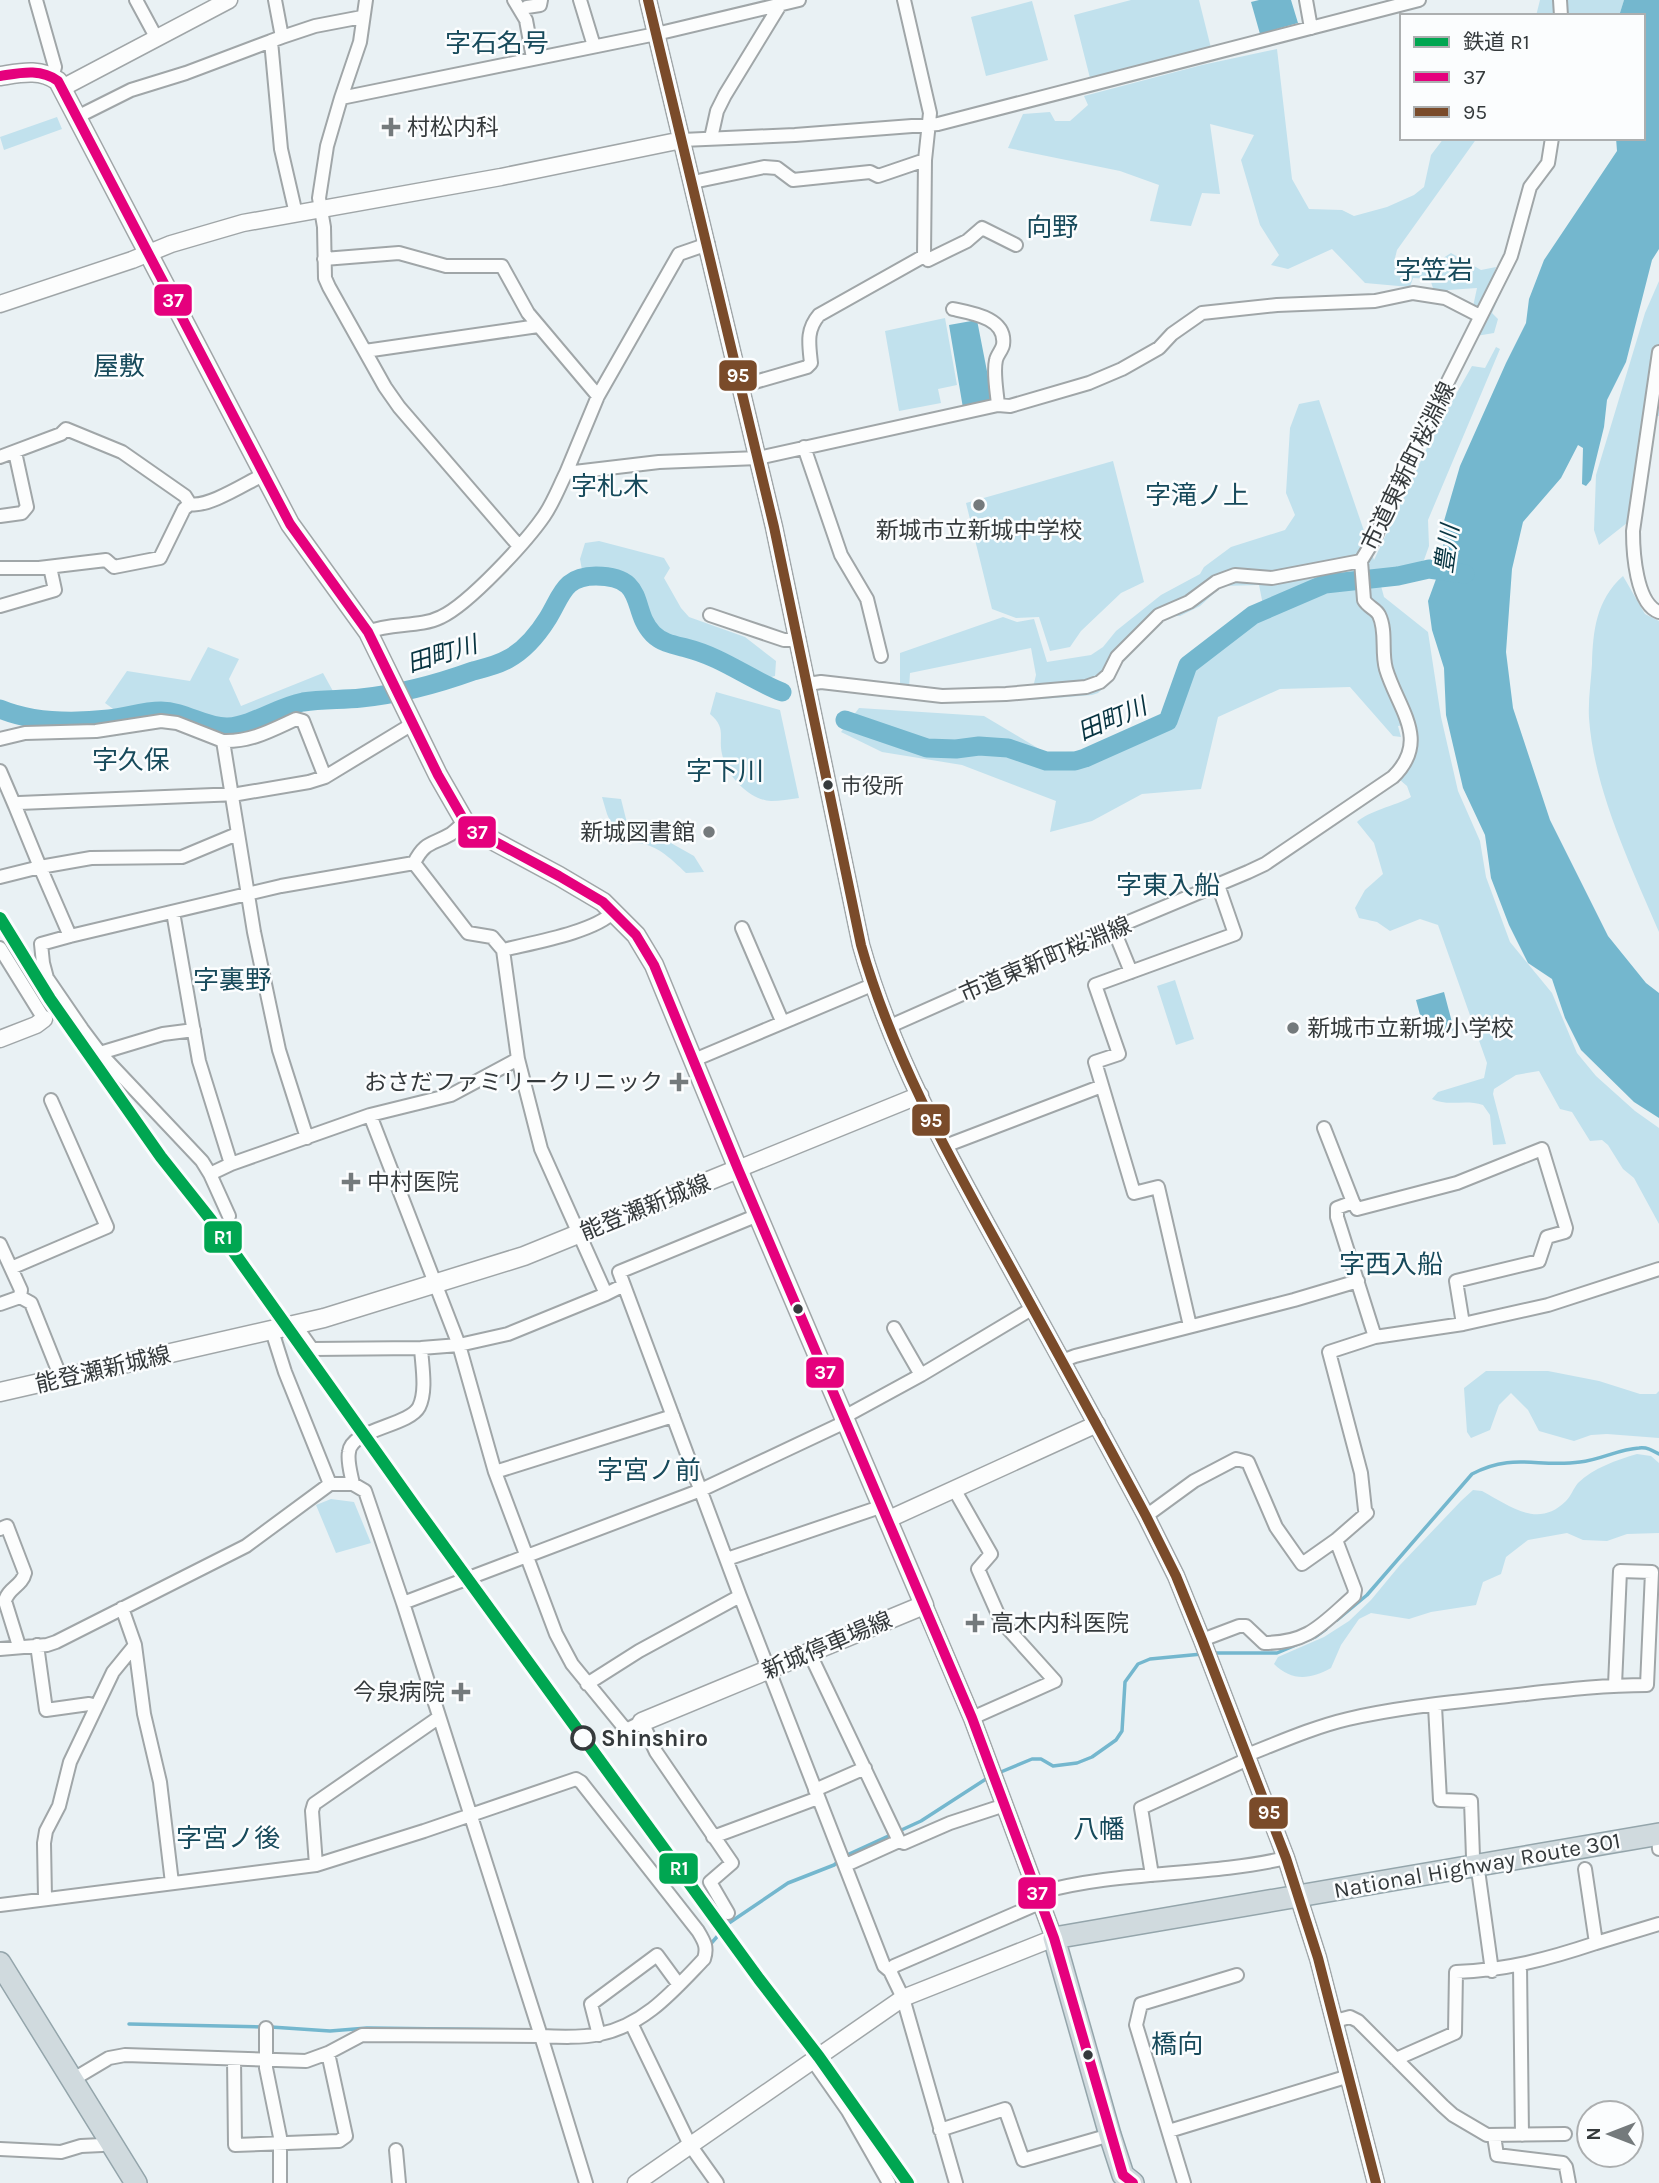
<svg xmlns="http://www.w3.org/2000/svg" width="1659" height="2183" viewBox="0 0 1659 2183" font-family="Karla,'Noto Sans JP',sans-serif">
  <rect width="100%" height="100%" fill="#e9f1f4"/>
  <path fill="#c1e1ed" d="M1131,0H1199L1211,48L1090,78L1074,15Z
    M1540,0H1624L1619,16H1536Z
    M1032,1L1048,60L986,76L971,17Z
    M1277,49L1292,179L1309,209L1342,210L1354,216L1387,207L1414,195L1424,187L1431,155L1444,138H1477L1397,250L1394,262L1426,269L1451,253L1481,270L1496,267L1490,286L1498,299L1492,313L1498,319L1494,333L1476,336L1471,316L1477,288L1434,291L1430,279L1413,278L1410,287L1365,283L1332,249L1288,269L1271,265L1279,255L1260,225L1241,160L1254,135L1210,124L1220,194L1202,193L1191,226L1150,221L1159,185L1120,171L1008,148L1023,114L1050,112L1055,121H1070L1088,105L1084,96L1202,65Z
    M57,117L62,129L4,150L0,137Z
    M1659,281V416L1648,415L1632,519L1599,545L1594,530L1596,475L1645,313Z
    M945,318L957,385L938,389L941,403L899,411L885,331Z
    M1496,347L1500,349L1428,520L1429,546L1424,560L1411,566L1377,571L1384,597L1428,632L1441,717L1458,791L1480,841L1486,877L1510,942L1552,993L1577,1053L1596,1076L1635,1111L1659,1128V1224L1634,1178L1623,1169L1608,1145L1602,1140L1590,1141L1572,1112L1560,1109L1539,1071L1516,1075L1494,1089L1493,1094L1506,1144L1493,1145L1490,1115L1483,1105C1465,1099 1448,1107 1432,1099L1438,1092L1484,1078L1487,1063L1438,925L1420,919L1390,931L1377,922L1359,918L1355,908L1365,890L1383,874L1374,843L1357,822C1368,811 1395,806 1411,797L1407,786L1400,780C1409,759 1423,749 1411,724L1398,726L1401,737L1393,736L1350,687L1280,689L1218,717L1201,789L1142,794L1092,821L1050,832L1056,801L962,765L882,752L841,732L859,708L984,716L1046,753L1085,751L1166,714L1190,669L1229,625L1263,605L1259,585L1222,586L1200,606L1180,616H1168L1125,651L1111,680L1098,693L1092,695L1030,700L1036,675L1031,648L910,673L909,688L900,685V653L1003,617L1017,622L1034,619L1047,662L1091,655L1103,647L1116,631L1161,595L1200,574L1204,567L1231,547L1285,530L1295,515L1286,493L1290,428L1299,404L1319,400L1374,560L1434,433L1472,366L1485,368Z
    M1113,461L1144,582L1121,593L1081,631L1070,647L1050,651L1039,617L1016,618L992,609L966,503Z
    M599,541L664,558L670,568L664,578L681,608L689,617L745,637L776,661L775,676L763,679L694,648L664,641L650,626L641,601L632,585L599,570H582L580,559L585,543Z
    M1623,576L1645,614L1659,621V932C1631,866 1594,790 1589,718C1588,700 1591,682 1592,664C1593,631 1596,600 1623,576Z
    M208,647L239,659L229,679L241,706L323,673L334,693L293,699L247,719L228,721L170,704H147L116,711L105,703L127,671L190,681Z
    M716,692L780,710L799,798C790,799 780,801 771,801C749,800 726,775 722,754C718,737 727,728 710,714Z
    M602,797L621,799L627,823L646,829L694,856L704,872L686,873C667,855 649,837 621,845L607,814Z
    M1175,980L1194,1039L1176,1045L1157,986Z
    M1486,1371H1548L1599,1381L1640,1394H1656L1659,1391V1438L1607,1434L1591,1435L1574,1441L1539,1431L1528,1410L1511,1393L1499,1405L1490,1430L1471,1438L1467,1432L1464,1388Z
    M1637,1454L1651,1456L1659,1463V1533L1627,1534L1607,1541L1583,1540L1567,1533L1528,1540L1506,1557L1501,1574L1483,1582L1476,1605L1431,1612L1409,1619L1371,1613L1359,1619L1341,1645L1331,1668C1311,1679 1292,1682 1274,1664L1278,1657L1324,1637L1349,1621L1371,1600L1400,1565L1461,1501L1473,1490L1482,1491C1510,1506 1538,1529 1566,1501C1571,1496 1573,1489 1578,1483C1593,1468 1617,1460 1637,1454Z
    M331,1499L354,1502L371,1543L336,1553L316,1505Z"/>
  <path fill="#74b7ce" d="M1259,0H1291L1298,23L1260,34L1251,2Z
    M1624,0H1659V249L1652,260L1626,362L1607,400L1604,427L1591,480L1586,486L1582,484L1583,448L1578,445L1561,478L1523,522L1512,569L1506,652L1513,708L1550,820L1608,936L1646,983L1659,993V1118L1634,1102L1581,1050L1565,1018L1552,979L1528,963L1509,925L1491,878L1485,835L1463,788L1446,715L1444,668L1432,630L1428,601L1443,560L1444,521L1460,466L1506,363L1526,323L1529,299L1544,260L1617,151L1616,138H1643V16H1619Z
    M977,320L993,402L963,408L949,325Z
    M1444,992L1454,1030L1426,1037L1416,1000Z"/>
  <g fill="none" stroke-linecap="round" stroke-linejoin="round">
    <path stroke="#74b7ce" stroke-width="3.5" d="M1337,1620L1367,1595L1472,1474C1513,1452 1538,1468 1580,1462C1600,1460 1619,1449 1639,1448C1647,1447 1652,1450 1659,1454
      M1213,1653H1277L1315,1637L1326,1629
      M996,1774L1032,1759H1041L1053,1766L1077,1763L1092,1757L1116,1740L1122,1731L1125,1682L1138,1664L1150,1659L1202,1654
      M708,1947L729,1923L788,1883L834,1865L847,1855L921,1821L989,1777
      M129,2024L263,2027
      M271,2027L330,2031L367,2028L535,2030"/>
    <path stroke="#74b7ce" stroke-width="19" d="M0,709C34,723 73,723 109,719C127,717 143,711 161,711C185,711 205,728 228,727C254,725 277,707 303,702C322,699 342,700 361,698C400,694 437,684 473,671C485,668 498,665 508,659C525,650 538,634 548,618C562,595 564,576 596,576C648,576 630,611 653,634C662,643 674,645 686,648C722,657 749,679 782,692
      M845,720L927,748L956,749L979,746L1008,748L1046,761H1075L1085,758L1168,721L1188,665L1253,615L1325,584L1398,576L1429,569L1465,574"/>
    <g stroke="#a0a6a8" stroke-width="16">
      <path id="minor" d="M36,0L55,67L52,77
        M136,0L156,37
        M275,0L282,37L271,41L281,149L296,214
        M514,0L526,20L533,58
        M580,0L594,46
        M1306,0L1311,28
        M1560,0L1561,16
        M522,12L527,7L540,5L541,0
        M282,37L315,26L362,17
        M341,98L360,42L366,0
        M77,117L131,90L186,73L271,41
        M711,138L717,111L725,95L783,0
        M682,140L795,135L938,124L1419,0
        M693,182L764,167L777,168L793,180L870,172L878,176L925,160
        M924,256L928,260L967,241L982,228L1016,245
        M324,259L399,253L446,266H502L528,313L598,396
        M953,309C972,313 1007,318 1003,345C1002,350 997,355 996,360C993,373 997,392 998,405
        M365,351L538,326
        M1659,352L1633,531C1633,552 1636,604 1659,612
        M741,386L807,367L811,363C809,344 806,330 819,315L924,256L925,160L930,113L904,0
        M804,447L841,555L867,599L881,656
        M0,457L61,434L66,429L122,452L185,496L190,504L184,509L160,558L114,567L106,560L39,568H0
        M566,473L598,396L679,254L708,244
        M190,504C208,508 246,483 263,475
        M0,516L22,513L27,507L15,452
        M518,545L399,407L385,387L329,287L325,278L324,227L319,198L327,146L341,98L656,34L799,0
        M0,606L55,590L50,567
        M710,615L784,640H799
        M368,632C391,622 419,628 441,617C469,604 526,542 544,516C553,503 559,487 566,473L659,462L758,458L998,405L1010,406L1089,383L1122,369L1159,348L1172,334L1202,313L1277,305L1375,301L1413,293L1445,298L1480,316
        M808,684L821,682L942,696L1006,694L1086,687L1100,682L1108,675L1117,657L1159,615L1189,602L1216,582L1235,575L1272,578L1361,561
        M0,739L25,733L96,731L161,721L177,723L223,741
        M0,771L15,806L19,803L238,794L309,782L325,777L414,723
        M15,806L40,867L91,858L182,857L237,834
        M465,822C460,826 456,830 451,834C432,845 425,841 414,863L281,886L70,936L41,944L43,963L47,978L82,1029L100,1053L202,1161L210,1174L231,1164L370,1115L459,1345L495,1472L556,1634L572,1664L626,1730L642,1722L656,1752L732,1863L710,1882L728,1913
        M414,863L468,933L492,937L503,950
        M0,877L40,867L70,936
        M173,912L199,1061L231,1164
        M613,912C595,932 531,943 503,950L518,1059L541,1149L606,1294L622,1286
        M742,928L782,1021
        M1113,928L1131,972
        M0,948L44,1019
        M888,1027L1057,952L1248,872L1265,864L1393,777C1431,740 1398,709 1386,669C1381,652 1387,631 1379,615C1376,609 1368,607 1364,600L1361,561L1375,538L1405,467L1503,272L1511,256L1530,187L1548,163L1552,138
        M100,1053L163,1034L194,1030
        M694,1060L872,985
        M370,1115L451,1095L518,1059
        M1324,1128L1353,1202
        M307,1138L279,1050L254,932L223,741C251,742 272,730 296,719L303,721L325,777
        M945,1146L1102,1086
        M210,1174L229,1216
        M758,1215L619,1272L740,1596L884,1966L890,1971L903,1998L956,2183
        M0,1244L21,1290L20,1297L0,1304
        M11,1268L107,1227L51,1100
        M20,1297L31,1303L61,1378
        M1463,1324L1456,1281L1539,1261L1547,1237L1565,1232L1566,1228L1542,1149L1457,1183L1357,1209L1353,1202L1337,1208V1217L1375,1337L1463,1324L1548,1305L1659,1269
        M295,1325L312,1349L421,1348L459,1345L508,1334L606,1294
        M1190,1326L1158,1187L1134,1193L1095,1062L1119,1054L1095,985L1235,934L1218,885
        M894,1328L921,1375
        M272,1331L285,1372L330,1484
        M1062,1361L1075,1356L1294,1300L1358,1281
        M495,1472L673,1416
        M353,1484C351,1474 347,1461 349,1452C351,1429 409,1426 419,1407C427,1391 422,1366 421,1348
        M954,1489L991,1554L978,1569L1001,1621L1055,1681L972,1718
        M1146,1516L1194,1481L1236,1459L1248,1462L1276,1527L1302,1564L1336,1540L1367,1513L1365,1510L1361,1473L1329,1352L1375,1337
        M0,1529L7,1526L25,1573C22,1586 8,1588 5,1601L19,1646
        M727,1559L883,1506
        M1202,1640L1239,1626H1246L1264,1643C1309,1643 1322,1624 1354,1596L1355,1590L1336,1540
        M37,1645L46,1710L89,1704L96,1706
        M135,1645L144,1714L160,1782L172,1883
        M0,1649L47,1645L56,1642L246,1546L330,1484H353L365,1491L403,1603L701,1490L839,1425L844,1417L921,1375L1033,1308
        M809,1652L899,1841L904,1843L950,1823L1005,1805
        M587,1684L639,1651L740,1596
        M1435,1706L1440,1800L1471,1801L1473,1857L1479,1877L1492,1971
        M1247,1755C1280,1742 1314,1727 1348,1719C1400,1707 1455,1702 1508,1696C1554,1691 1601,1685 1647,1685L1652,1572L1620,1571L1615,1685
        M815,1790L865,1768
        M1658,1834L1659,1849
        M713,1837L818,1798
        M316,1865L312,1811L314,1804L438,1718
        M846,1865L899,1841
        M1585,1869L1596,1943L1659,1924
        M1152,1875L1141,1808L1248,1759
        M1038,1893C1119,1870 1205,1877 1286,1858
        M45,1898L44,1843L46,1831L59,1806L70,1762L113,1672L135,1645L122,1608
        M0,1905L316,1865L424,1831L576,1779L581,1782L698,1931C704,1941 708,1947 704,1959C674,1990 645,2025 600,2034C581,2038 560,2037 541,2036L586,2183
        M1520,1965L1522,2135
        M890,1971L894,1966L1042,1902
        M1335,2021L1350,2017L1358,2021L1443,2106L1453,2115L1487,2135L1565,2134
        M631,2023L690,2145L717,2183
        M266,2028V2068L280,2137V2183
        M599,2035L591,2004L657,1955L679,1985
        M234,2059L235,2145L339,2141L346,2136L328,2053
        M1396,2059L1455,2033L1456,1972C1507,1970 1548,1959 1596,1943
        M813,2061L848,2111L889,2183
        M72,2080L109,2058L125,2055L306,2061L328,2053L362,2035L541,2036L403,1603
        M940,2130L1005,2109L1023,2160L1110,2135
        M1169,2131L1349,2076
        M1494,2136L1497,2155L1563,2163L1566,2167L1569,2183
        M0,2149L61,2152L81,2146L102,2145L110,2141
        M396,2150L399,2183
        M1184,2183L1136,2025L1141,2004L1237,1975"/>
    </g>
    <g stroke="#a0a6a8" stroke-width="19">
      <path id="tertiary" d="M648,0L774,527L861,945C892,1055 948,1155 1003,1254C1051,1341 1099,1428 1146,1516L1176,1576L1202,1640L1286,1858L1318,1958L1376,2183
        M62,88L229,0
        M0,304L132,260L171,244L243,223L501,177L682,140
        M0,1039L36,1025L44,1019
        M738,1169L920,1095
        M889,1519L1097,1424
        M636,2183L903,1998L1054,1938L972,1718L924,1605"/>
    </g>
    <g stroke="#a0a6a8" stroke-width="21">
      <path id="secondary" d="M0,76C20,73 40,68 58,81L290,524L368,632L438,775L465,822L477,832L559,876L603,902L636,935L654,965L738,1169L924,1605L642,1722
        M0,1392L324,1318L524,1256L738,1169"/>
    </g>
    <g stroke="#94a5ab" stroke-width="24">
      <path id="trunk" d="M0,1963L136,2183
        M1133,2183L1123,2175L1110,2135L1054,1938L1659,1834"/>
    </g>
    <use href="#minor" stroke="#fcfdfd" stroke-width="12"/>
    <use href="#tertiary" stroke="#fcfdfd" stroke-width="16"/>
    <use href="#secondary" stroke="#fcfdfd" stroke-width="18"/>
    <use href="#trunk" stroke="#d0dade" stroke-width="21"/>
    <g stroke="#fbfdfe" stroke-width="16">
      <path id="bus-1" d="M0,76C20,73 40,68 58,81L290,524L368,632L438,775L465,822L477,832L559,876L603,902L636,935L654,965L738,1169L972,1718L1054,1938L1123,2175L1133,2183"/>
    </g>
    <g stroke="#fbfdfe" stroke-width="16">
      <path id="bus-2" d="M648,0L774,527L861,945C892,1055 948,1155 1003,1254C1051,1341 1099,1428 1146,1516L1176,1576L1202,1640L1286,1858L1318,1958L1376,2183"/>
    </g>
    <use href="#bus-1" stroke="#e5007d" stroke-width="10"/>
    <use href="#bus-2" stroke="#7a4b2a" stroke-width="10"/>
    <g stroke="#fbfdfe" stroke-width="18">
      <path id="rail-1" d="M0,918L50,999L161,1157L211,1220L416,1508L759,1979L819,2057L908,2183"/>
    </g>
    <use href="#rail-1" stroke="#00a651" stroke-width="12"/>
  </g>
  <g fill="#747a7c" stroke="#fbfdfe" stroke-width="2.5">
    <path d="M387.5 116.5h7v7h7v7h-7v7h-7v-7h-7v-7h7z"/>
    <circle cx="979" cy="505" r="7"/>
    <circle cx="709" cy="832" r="7"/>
    <circle cx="1293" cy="1028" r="7"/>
    <path d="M675.5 1071.5h7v7h7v7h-7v7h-7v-7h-7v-7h7z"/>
    <path d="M347.5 1171.5h7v7h7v7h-7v7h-7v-7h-7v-7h7z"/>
    <path d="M971.5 1612.5h7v7h7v7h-7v7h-7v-7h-7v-7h7z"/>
    <path d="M457.5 1681.5h7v7h7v7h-7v7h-7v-7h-7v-7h7z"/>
  </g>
  <g fill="#353a3c" stroke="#fbfdfe" stroke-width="2.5">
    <circle cx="828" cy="785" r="6"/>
    <circle cx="798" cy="1309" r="6"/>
    <circle cx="1088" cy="2055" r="6"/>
  </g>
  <circle fill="#fbfdfe" stroke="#353a3c" stroke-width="3.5" cx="583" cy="1738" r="11"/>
  <g text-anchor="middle" stroke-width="5" stroke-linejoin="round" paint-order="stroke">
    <g font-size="21" fill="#353a3c" stroke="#fbfdfe" text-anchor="start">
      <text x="841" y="793">市役所</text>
    </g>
    <g font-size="23" fill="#353a3c" stroke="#fbfdfe" text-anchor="start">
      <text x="407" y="135">村松内科</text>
      <text x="979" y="538" text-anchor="middle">新城市立新城中学校</text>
      <text x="695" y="840" text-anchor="end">新城図書館</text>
      <text x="1307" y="1036">新城市立新城小学校</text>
      <text x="663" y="1090" text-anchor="end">おさだファミリークリニック</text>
      <text x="367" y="1190">中村医院</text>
      <text x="991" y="1631">高木内科医院</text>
      <text x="445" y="1700" text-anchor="end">今泉病院</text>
    </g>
    <g font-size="23" fill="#353a3c" stroke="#fbfdfe">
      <text transform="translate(1408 466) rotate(-64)" y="8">市道東新町桜淵線</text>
      <text transform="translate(1045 959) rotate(-23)" y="8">市道東新町桜淵線</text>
      <text transform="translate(645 1207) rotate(-22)" y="8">能登瀬新城線</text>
      <text transform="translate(103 1369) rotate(-13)" y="8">能登瀬新城線</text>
      <text transform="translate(827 1645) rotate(-23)" y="8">新城停車場線</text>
      <text transform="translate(1477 1865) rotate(-10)" y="8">National Highway Route 301</text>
    </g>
    <g font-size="23" font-weight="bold" fill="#353a3c" stroke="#fbfdfe" text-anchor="start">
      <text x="601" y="1746">Shinshiro</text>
    </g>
    <g font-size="24" font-style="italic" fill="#083441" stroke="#fbfdfe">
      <text transform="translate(1447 549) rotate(-82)" y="8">豊川</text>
      <text transform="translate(442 654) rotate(-17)" y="8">田町川</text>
      <text transform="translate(1112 719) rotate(-23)" y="8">田町川</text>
    </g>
    <g font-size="26" fill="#174a5b" stroke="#fbfdfe">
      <text x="497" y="52">字石名号</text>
      <text x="1052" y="236">向野</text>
      <text x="1434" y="279">字笠岩</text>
      <text x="119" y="375">屋敷</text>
      <text x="610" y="495">字札木</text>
      <text x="1197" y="504">字滝ノ上</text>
      <text x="131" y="769">字久保</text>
      <text x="725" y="780">字下川</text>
      <text x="1168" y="894">字東入船</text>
      <text x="232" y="989">字裏野</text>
      <text x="1391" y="1273">字西入船</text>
      <text x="649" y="1479">字宮ノ前</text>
      <text x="1099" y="1838">八幡</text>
      <text x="228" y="1847">字宮ノ後</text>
      <text x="1177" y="2053">橋向</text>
    </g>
  </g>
  <g stroke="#fbfdfe" stroke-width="2.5">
    <rect x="153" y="283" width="40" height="34" rx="7" fill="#e5007d"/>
    <rect x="718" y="359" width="40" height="33" rx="7" fill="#7a4b2a"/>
    <rect x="457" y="815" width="40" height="34" rx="7" fill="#e5007d"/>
    <rect x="911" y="1103" width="40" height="34" rx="7" fill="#7a4b2a"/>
    <rect x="203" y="1220" width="40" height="34" rx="7" fill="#00a651"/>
    <rect x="805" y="1356" width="40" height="33" rx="7" fill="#e5007d"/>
    <rect x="1248" y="1796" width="41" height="34" rx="7" fill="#7a4b2a"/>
    <rect x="658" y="1852" width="41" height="33" rx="7" fill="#00a651"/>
    <rect x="1017" y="1876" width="40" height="34" rx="7" fill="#e5007d"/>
  </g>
  <g font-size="19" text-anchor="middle" font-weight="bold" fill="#fff">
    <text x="173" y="307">37</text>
    <text x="738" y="382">95</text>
    <text x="477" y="839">37</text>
    <text x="931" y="1127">95</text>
    <text x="223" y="1244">R1</text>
    <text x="825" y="1379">37</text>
    <text x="1269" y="1819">95</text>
    <text x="679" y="1875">R1</text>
    <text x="1037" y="1900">37</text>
  </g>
  <rect x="1400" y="14" width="245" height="126" fill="#fbfdfe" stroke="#acafb0" stroke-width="2"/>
  <rect x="1414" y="37" width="35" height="10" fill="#00a651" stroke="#acafb0" stroke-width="2"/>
  <text x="1463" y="49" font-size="21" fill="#353a3c">鉄道 R1</text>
  <rect x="1414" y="72" width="35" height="10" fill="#e5007d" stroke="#acafb0" stroke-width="2"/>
  <text x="1463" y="84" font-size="21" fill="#353a3c">37</text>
  <rect x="1414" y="107" width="35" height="10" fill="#7a4b2a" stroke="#acafb0" stroke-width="2"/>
  <text x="1463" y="119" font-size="21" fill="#353a3c">95</text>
  <g transform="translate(1610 2134) rotate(270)"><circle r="33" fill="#fbfdfe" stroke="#acafb0" stroke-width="2"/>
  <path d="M0-5L12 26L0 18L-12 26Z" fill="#747a7c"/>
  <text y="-10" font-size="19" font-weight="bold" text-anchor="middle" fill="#353a3c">N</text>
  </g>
</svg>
